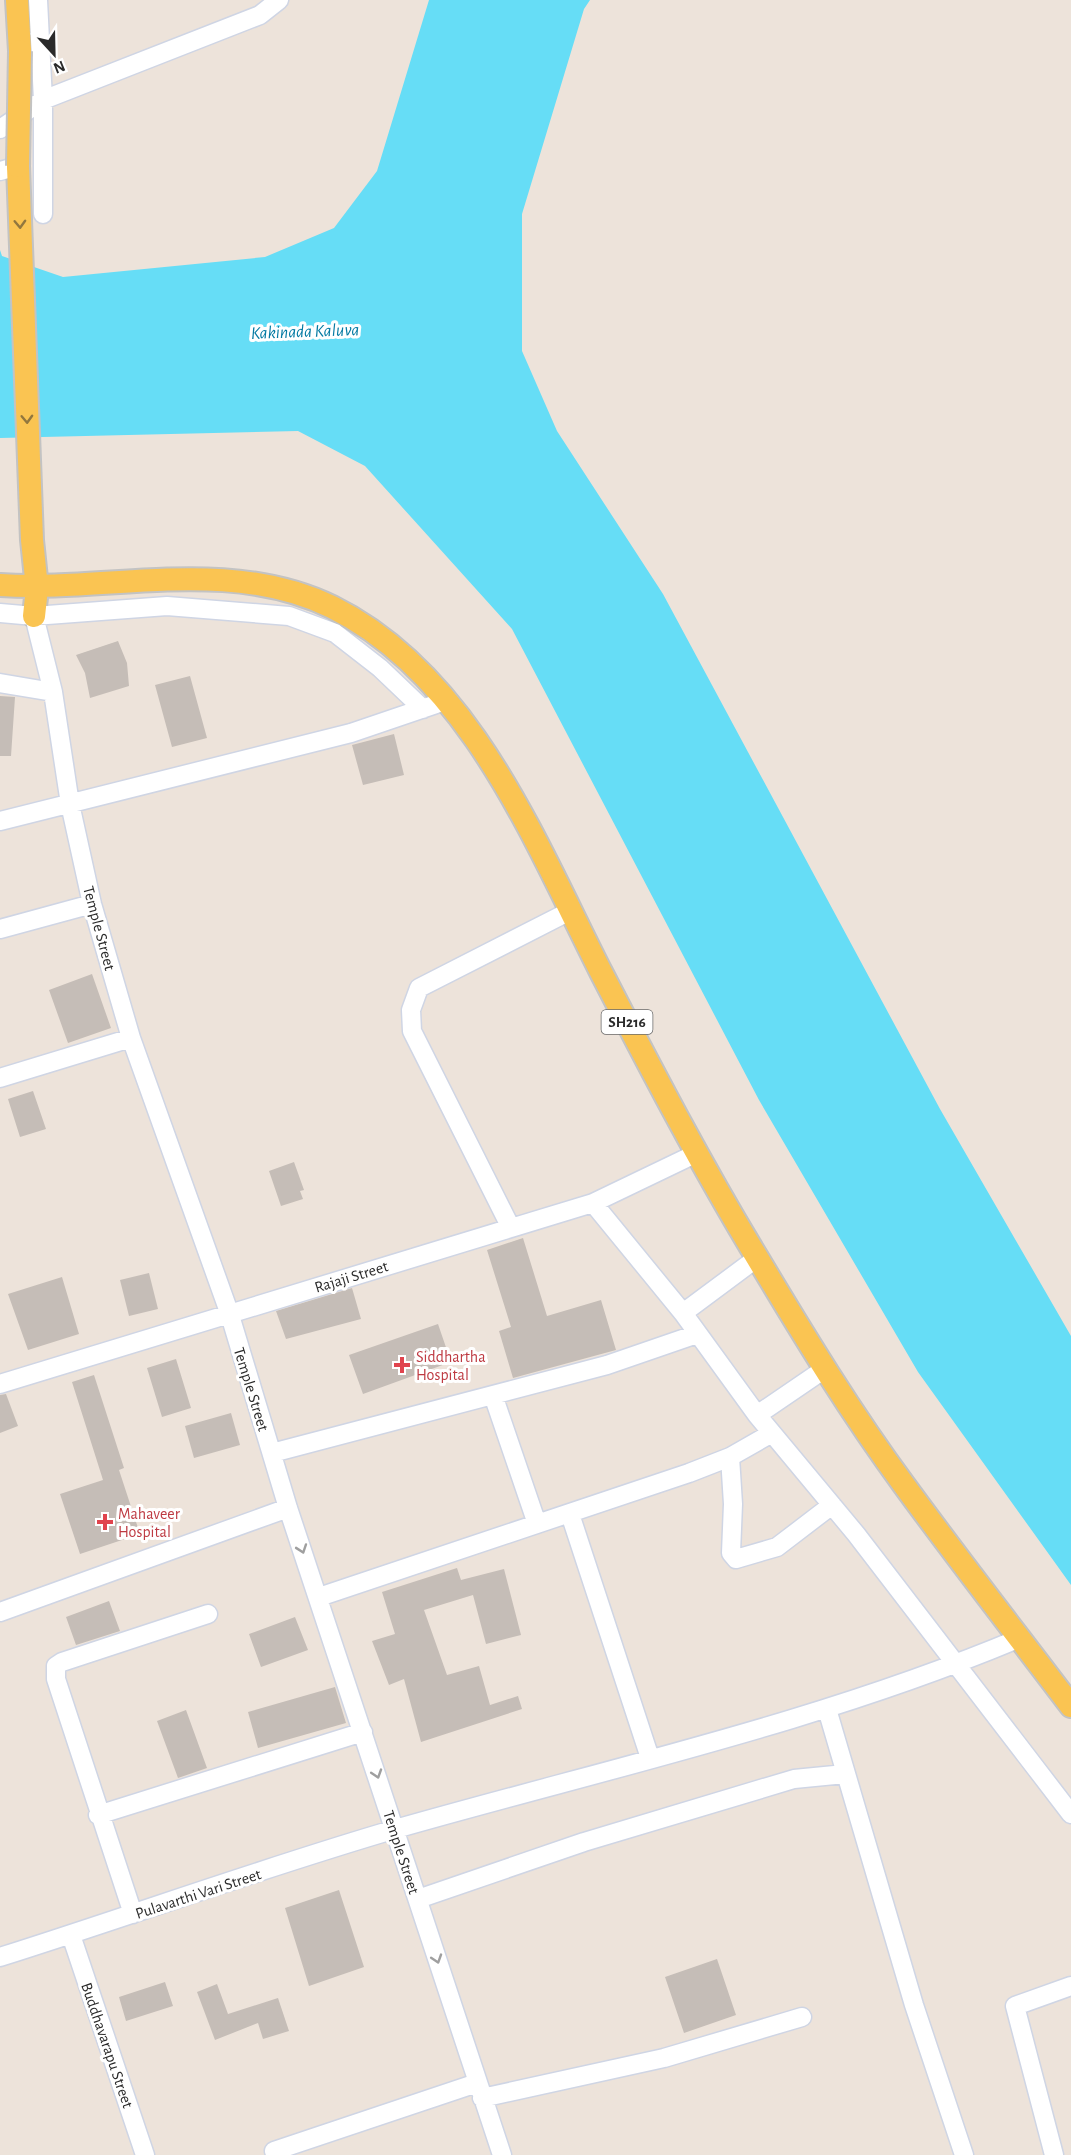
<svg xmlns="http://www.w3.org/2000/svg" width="1071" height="2155" viewBox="0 0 1071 2155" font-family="'Alegreya Sans',sans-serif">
  <rect width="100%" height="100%" fill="#ede3da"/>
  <path fill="#66ddf6" d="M429,0H590L584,9L522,214V351L557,431L663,594L940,1109L1071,1336V1585L918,1372L759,1100L512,629L365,466L298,431L0,438V250L2,256L63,277L265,257L334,228L377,171Z"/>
  <path fill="#c5bdb7" d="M118,641L127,663L129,686L90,698L85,673L76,655Z
    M190,676L207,738L172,747L155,685Z
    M0,696L15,697L11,756H0Z
    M394,734L404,775L363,785L352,745Z
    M92,974L111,1028L68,1043L49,990Z
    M33,1091L46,1129L20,1137L8,1099Z
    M294,1162L304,1190L300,1191L303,1199L281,1206L269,1171Z
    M523,1238L547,1316L601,1300L616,1350L513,1378L499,1331L511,1327L487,1250Z
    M149,1273L158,1309L129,1316L120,1280Z
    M62,1277L79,1334L28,1350L8,1294Z
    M352,1288L361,1319L286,1339L276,1311Z
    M438,1324L451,1362L363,1394L349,1355Z
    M176,1359L191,1408L162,1417L147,1368Z
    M94,1375L124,1468L119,1470L140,1534L80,1554L60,1494L103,1480L72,1382Z
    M6,1394L18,1426L0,1433V1395Z
    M231,1413L240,1445L194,1458L185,1426Z
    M457,1568L461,1580L504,1569L521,1635L486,1644L473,1595L424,1610L447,1675L479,1666L490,1705L518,1696L522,1709L421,1742L404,1679L389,1685L372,1641L395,1634L382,1592Z
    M109,1601L120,1631L76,1645L66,1617Z
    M295,1617L308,1650L261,1667L249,1634Z
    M335,1687L346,1723L258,1748L248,1712Z
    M186,1710L207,1768L178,1778L157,1721Z
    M339,1890L364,1967L309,1986L285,1908Z
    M717,1959L736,2015L684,2033L665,1977Z
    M165,1982L173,2006L126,2021L119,1997Z
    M217,1984L228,2014L278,1998L289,2031L263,2039L258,2023L215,2040L197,1992Z"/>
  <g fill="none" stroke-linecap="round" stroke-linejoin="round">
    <g stroke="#cfd5e4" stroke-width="21">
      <path id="minor" d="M38,0L43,100V214
        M0,129L43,100L260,15L279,0
        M0,171L18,166
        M0,613L34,616L167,606L289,616L335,633L380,668L423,709
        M34,616L53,692L70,804L92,904L131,1038L229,1312L288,1508L502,2155
        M0,683L53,692
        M0,821L351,733L448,700
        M0,929L92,904
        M0,1078L131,1038
        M593,1203L683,1313L757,1415L856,1534L1071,1814
        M511,1228L412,1031L411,1010L419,988L570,911
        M683,1313L757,1258
        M0,1384L593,1203L695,1154
        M493,1395L537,1524
        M757,1415L826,1368
        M272,1453L607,1365L697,1334
        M730,1457L733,1504L731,1553L736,1559L777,1547L832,1505
        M570,1514L650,1758
        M319,1597L689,1473L730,1457L772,1433
        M0,1612L288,1508
        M827,1709L914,2005L964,2155
        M98,1815L363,1732
        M418,1899L584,1842L794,1779L845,1774
        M133,1914L56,1679V1666L62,1662L208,1614
        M71,1935L145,2155
        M0,1957C133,1915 265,1867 399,1828C606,1769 820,1722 1020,1638
        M482,2098L664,2058L802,2017
        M274,2151L477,2083
        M1054,2155L1015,2006L1071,1986"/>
    </g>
    <g stroke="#c3c3c3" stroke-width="26">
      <path id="major" d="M17,0L20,51
        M18,166L32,540L37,588L34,616
        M0,585C110,592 227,556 332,607C470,675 535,842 601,972C651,1069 701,1165 758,1259C804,1336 851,1413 904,1485C958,1559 1015,1632 1071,1706"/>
    </g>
    <use href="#minor" stroke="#fff" stroke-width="18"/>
    <use href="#major" stroke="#fac452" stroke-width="22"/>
    <g stroke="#c3c3c3" stroke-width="26" stroke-linecap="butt">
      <path id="major-bridge" d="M18,166L20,51"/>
    </g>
    <use href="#major-bridge" stroke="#fac452" stroke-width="22"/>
  </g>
  <defs><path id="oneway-chevron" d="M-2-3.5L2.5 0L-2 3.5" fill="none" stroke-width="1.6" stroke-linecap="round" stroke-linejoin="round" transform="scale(1.5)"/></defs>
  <g stroke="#92773e">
    <use href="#oneway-chevron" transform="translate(20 224) rotate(88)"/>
    <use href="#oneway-chevron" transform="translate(27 419) rotate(88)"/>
  </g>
  <g stroke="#9f9f9f">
    <use href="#oneway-chevron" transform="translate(302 1549) rotate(71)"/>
    <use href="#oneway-chevron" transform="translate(377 1774) rotate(72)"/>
    <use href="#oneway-chevron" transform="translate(437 1959) rotate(72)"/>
  </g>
  <g fill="#e0444e" stroke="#fff" stroke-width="2">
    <path d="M399 1356h6v6h6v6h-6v6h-6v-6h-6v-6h6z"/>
    <path d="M102 1513h6v6h6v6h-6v6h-6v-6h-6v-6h6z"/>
  </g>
  <g text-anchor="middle" stroke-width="6" stroke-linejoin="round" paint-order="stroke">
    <rect fill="#fff" stroke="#6a6a6a" stroke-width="1.5" x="601.5" y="1010" width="51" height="24" rx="4.5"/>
    <g font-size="15" font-weight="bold" fill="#2a2a2a">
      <text x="627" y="1027">SH216</text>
    </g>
    <g font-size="16" fill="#2a2a2a" stroke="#fff">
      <text transform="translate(100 928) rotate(75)" y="6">Temple Street</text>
      <text transform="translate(351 1276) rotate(-17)" y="6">Rajaji Street</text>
      <text transform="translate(252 1389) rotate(73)" y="6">Temple Street</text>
      <text transform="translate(402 1852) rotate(72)" y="6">Temple Street</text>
      <text transform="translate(198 1893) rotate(-18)" y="6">Pulavarthi Vari Street</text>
      <text transform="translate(108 2045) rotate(71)" y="6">Buddhavarapu Street</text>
    </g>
    <g font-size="16" fill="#be3a42" stroke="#fff" text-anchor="start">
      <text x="416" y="1362">Siddhartha<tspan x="416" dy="18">Hospital</tspan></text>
      <text x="118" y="1519">Mahaveer<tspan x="118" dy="18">Hospital</tspan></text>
    </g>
    <g font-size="18" font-style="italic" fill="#047aa3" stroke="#fff">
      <text transform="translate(305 331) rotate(-2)" y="6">Kakinada Kaluva</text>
    </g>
  </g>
  <g transform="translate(54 54) rotate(158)" stroke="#ffffff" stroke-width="4.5" paint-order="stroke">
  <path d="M0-4.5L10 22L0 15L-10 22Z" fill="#2a2a2a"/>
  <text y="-9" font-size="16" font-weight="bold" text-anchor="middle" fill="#2a2a2a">N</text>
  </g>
</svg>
